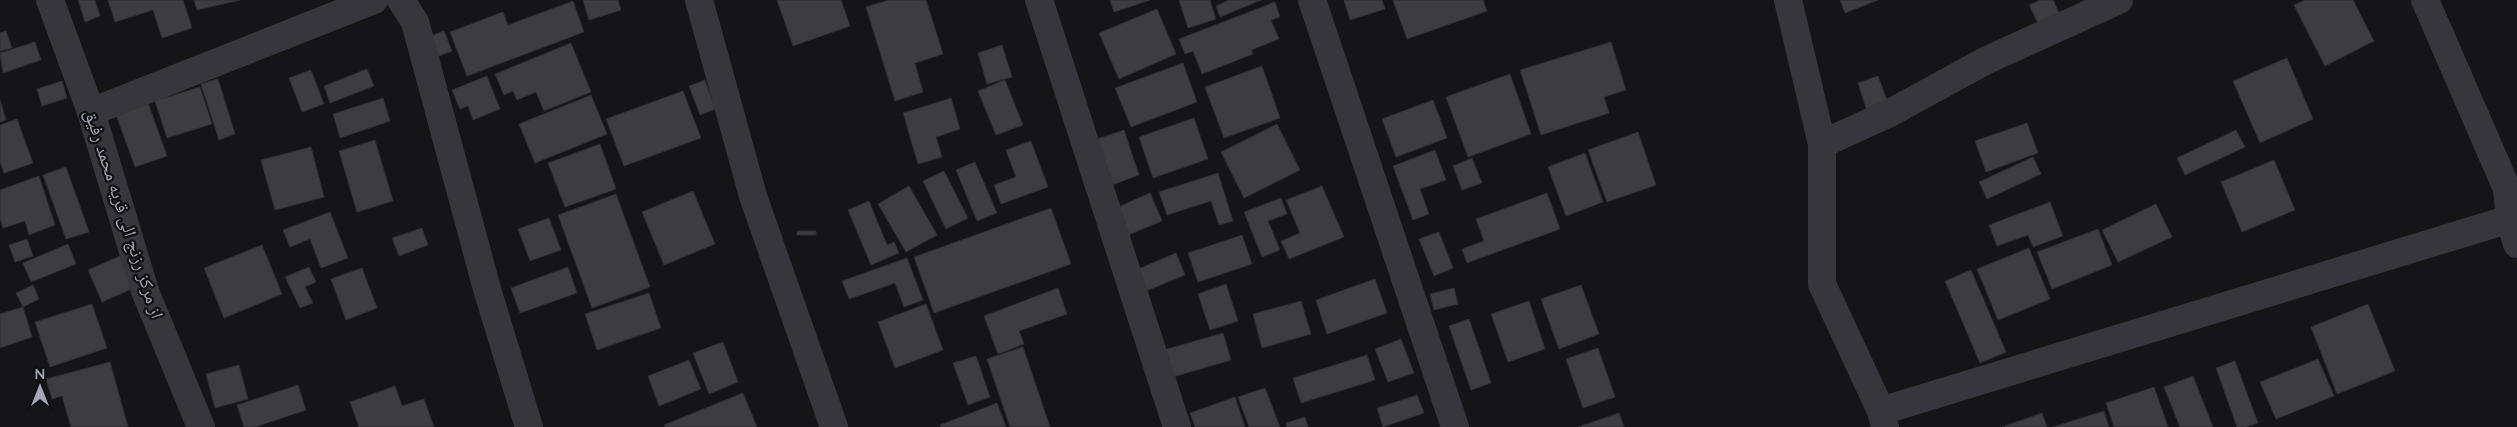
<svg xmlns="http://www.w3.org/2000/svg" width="2517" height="427" viewBox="0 0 2517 427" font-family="Lato,'Noto Naskh Arabic',sans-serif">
  <rect width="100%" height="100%" fill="#151517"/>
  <path fill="#3c3c41" stroke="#2f2f33" d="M78,0H95L100,16L85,22Z
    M108,0H183L192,28L162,38L153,10L115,22Z
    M194,0H240L197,10Z
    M583,0H618L621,10L589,20Z
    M777,0H841L850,26L793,46Z
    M889,0H926L943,54L915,63L923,92L895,101L866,7Z
    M1110,0H1150L1114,12Z
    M1179,0H1210L1216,19L1188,28Z
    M1229,0H1261L1220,17L1216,6Z
    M1344,0H1382L1385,9L1350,20Z
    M1393,0H1483L1487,11L1407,39Z
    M1840,0H1878L1845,13Z
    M2040,0H2053L2060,15L2039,25L2029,5Z
    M2305,0H2353L2374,41L2325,66L2294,5Z
    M573,1L584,32L467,76L450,32L503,12L508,25Z
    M1275,2L1280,17L1271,20L1279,39L1251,50L1253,54L1202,74L1193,51L1185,54L1179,39Z
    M1157,9L1176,54L1119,79L1099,33Z
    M6,31L12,48L0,51V33Z
    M444,31L452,51L436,57L428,37Z
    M35,42L41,60L3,73L0,53Z
    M1611,42L1626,90L1604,97L1609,113L1541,135L1520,70Z
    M571,43L591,92L544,111L536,92L517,100L513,91L504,95L495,74Z
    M1002,45L1012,77L987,84L978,53Z
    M2287,58L2313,119L2260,143L2233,81Z
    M1183,63L1197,102L1131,127L1115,88Z
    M1262,66L1280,118L1224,138L1205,87Z
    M367,69L374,86L330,103L324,86Z
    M311,70L324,104L302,112L289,78Z
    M1510,74L1531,134L1468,157L1446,97Z
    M487,76L500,109L473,120L468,106L460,109L452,90Z
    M1878,76L1888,103L1867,111L1858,83Z
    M218,79L235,134L219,140L201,84Z
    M705,80L715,109L700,115L689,86Z
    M1005,80L1023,125L996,135L978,91Z
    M62,81L67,98L42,106L37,89Z
    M200,87L212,124L167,138L155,101Z
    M683,91L701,138L624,166L606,119Z
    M591,95L607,134L535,163L519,124Z
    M383,98L390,121L340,138L333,114Z
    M951,98L960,129L936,137L942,157L918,164L903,113Z
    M0,100L6,120L0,122Z
    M147,100L167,156L135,167L115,112Z
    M1433,100L1447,138L1396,157L1382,119Z
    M1194,118L1208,159L1153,178L1139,137Z
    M17,119L33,163L4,173L0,162V125Z
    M2027,123L2038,153L1986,172L1975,141Z
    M1277,124L1300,170L1244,198L1221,152Z
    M1124,130L1139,175L1109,186L1094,140Z
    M2236,130L2245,147L2185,175L2177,158Z
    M1638,132L1656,185L1607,202L1588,150Z
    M375,140L393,201L357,212L339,151Z
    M1031,141L1048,187L1001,204L994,185L1016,177L1006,150Z
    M600,144L616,189L565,207L548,163Z
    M311,147L324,197L275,210L261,160Z
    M1435,150L1446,180L1420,189L1429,214L1413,220L1393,166Z
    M1585,153L1603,202L1566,216L1548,167Z
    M2033,157L2041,174L1987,199L1979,182Z
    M1472,158L1482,183L1462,190L1453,166Z
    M2274,160L2295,210L2242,232L2221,182Z
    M975,162L997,213L977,221L956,170Z
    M66,167L89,232L66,239L43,175Z
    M944,171L968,218L946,229L923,181Z
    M1218,173L1233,221L1219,225L1211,201L1167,215L1159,192Z
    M39,176L55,225L29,235L25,221L3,228L0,218V190Z
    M909,186L937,235L906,252L878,204Z
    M1322,186L1344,237L1289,259L1281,241L1300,233L1286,200Z
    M693,191L715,244L664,265L642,212Z
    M1150,193L1162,221L1128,235L1116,208Z
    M1547,193L1560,229L1467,263L1462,249L1484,241L1476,219Z
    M616,194L650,287L592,308L558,215Z
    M1281,198L1287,214L1268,221L1280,250L1262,257L1244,212Z
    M869,201L887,245L894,242L899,253L871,265L848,210Z
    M2050,202L2063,236L2033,247L2028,235L1997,246L1989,225Z
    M2156,204L2172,237L2118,262L2102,230Z
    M1051,208L1071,264L934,313L914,257Z
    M330,212L348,258L321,268L310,239L290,247L283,230Z
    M549,218L561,250L530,261L518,229Z
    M422,228L428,245L399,256L392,238Z
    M2098,229L2112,265L2052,289L2037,252Z
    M797,231H816V235H797Z
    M1439,232L1453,268L1434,276L1419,239Z
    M1242,235L1252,264L1198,282L1188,253Z
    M27,239L33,256L15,262L9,245Z
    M68,244L76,264L31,282L23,263Z
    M262,245L282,294L224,318L204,268Z
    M2029,248L2050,299L1998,320L1977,269Z
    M1176,253L1185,275L1146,291L1136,270Z
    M120,256L134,288L102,302L88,270Z
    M907,258L923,300L904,307L895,283L849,299L842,281Z
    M309,267L316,282L305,287L313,303L300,308L285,277Z
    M568,267L577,293L520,313L511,288Z
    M362,268L377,308L346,320L331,279Z
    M1971,270L2006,352L1980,363L1945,281Z
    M1375,279L1387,313L1327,334L1316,300Z
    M1226,284L1238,321L1210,330L1198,294Z
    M33,285L39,299L23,307L16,293Z
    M1581,285L1599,334L1559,349L1541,299Z
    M1058,288L1067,314L1019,331L1024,344L998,354L984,316Z
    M1454,288L1458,304L1434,310L1430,294Z
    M649,293L661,328L597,350L585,314Z
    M1301,301L1311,334L1262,348L1253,314Z
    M1529,301L1545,349L1508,362L1491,314Z
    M92,304L107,348L50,367L35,322Z
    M926,304L943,350L895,368L878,322Z
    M2368,304L2395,371L2337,394L2311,327Z
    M23,307L32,337L0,348V314Z
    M1469,319L1491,383L1471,390L1449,326Z
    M1223,333L1231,360L1173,377L1164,350Z
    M1401,339L1414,373L1388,382L1375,349Z
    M723,342L738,382L709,394L693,353Z
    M1023,347L1050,427H1010L987,359Z
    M1598,348L1615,397L1583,408L1566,359Z
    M1367,355L1375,380L1301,403L1293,378Z
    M976,356L990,397L968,405L953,363Z
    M2318,359L2334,396L2276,419L2260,382Z
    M689,360L701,389L659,406L648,376Z
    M2235,361L2258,423L2246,427H2237L2216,368Z
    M110,362L128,427H71L62,396L52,399L46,379Z
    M239,365L248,399L215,408L206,374Z
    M2193,376L2213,427H2180L2164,387Z
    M298,385L306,410L255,427H244L237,405Z
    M395,386L402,406L424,399L434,427H359L350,402Z
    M2154,387L2168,427H2114L2106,403Z
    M1265,388L1280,427H1249L1238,397Z
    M743,393L757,427H665L664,425Z
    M1417,395L1424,413L1383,427L1377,408Z
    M1235,397L1245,427H1195L1190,413Z
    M997,403L1006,427H941L940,425Z
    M2104,411L2109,427H2053Z
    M1619,413L1624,427H1578Z
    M2042,413L2047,427H2002Z
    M1305,417L1308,427H1287L1286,423Z"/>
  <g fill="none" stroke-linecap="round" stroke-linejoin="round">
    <path stroke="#36363c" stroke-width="28" d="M401,0L415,22L487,289L529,427
      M699,0L753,196L834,427
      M1039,0L1177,427
      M1312,0L1455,427
      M1788,0L1822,144V284L1881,411L1885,427
      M2425,0L2507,189L2510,219L2517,244
      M91,112L374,0
      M1822,144L1890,113L1985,61L2119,0
      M1881,411L2510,219"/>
    <path stroke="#36363c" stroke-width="28" d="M50,0L91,112L145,291L201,427"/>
  </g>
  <g text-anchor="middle" stroke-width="4.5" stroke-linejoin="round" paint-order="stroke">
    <g font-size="18" fill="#a6a8b7" stroke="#101012">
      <text transform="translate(124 214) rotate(72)" y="6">از مرکز رزنج الی قریه محمد رفیق</text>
    </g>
  </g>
  <g transform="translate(40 387)" stroke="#101012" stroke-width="4" paint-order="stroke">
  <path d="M0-4L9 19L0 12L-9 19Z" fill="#a6a8b7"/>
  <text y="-8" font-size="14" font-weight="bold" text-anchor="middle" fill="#a6a8b7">N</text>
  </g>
</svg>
